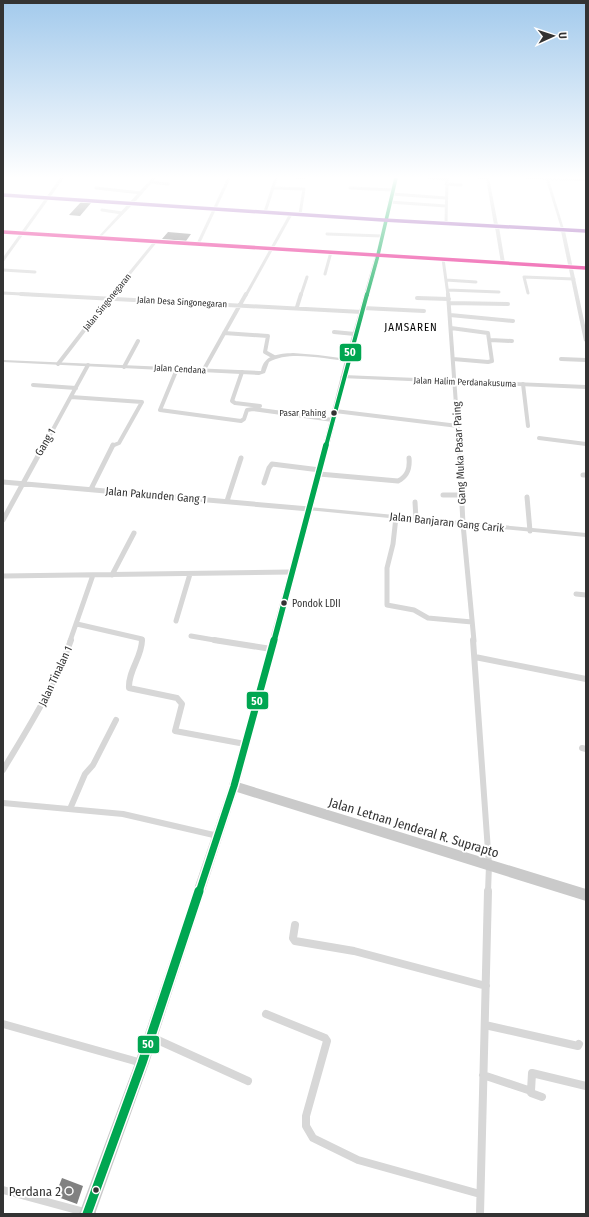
<svg xmlns="http://www.w3.org/2000/svg" width="589" height="1217" viewBox="0 0 589 1217" font-family="'Fira Sans Condensed',sans-serif">
  <rect width="100%" height="100%" fill="#fff"/>
  <path fill="#818181" d="M81,202L91,203L80,216L69,215Z
    M168,232L191,234L186,241L162,239Z
    M62,1178L83,1186L77,1204L55,1196Z"/>
  <g fill="none" stroke-linecap="round" stroke-linejoin="round">
    <path stroke="#d7d7d7" stroke-width="3" d="M296,178H305
      M429,178L447,179
      M478,178H488
      M150,182L168,184
      M446,184L461,185
      M96,188L141,193
      M273,188L304,189L300,214
      M350,188L393,190
      M392,194L446,198
      M389,202L446,206
      M102,210L122,213
      M265,212L276,178
      M446,223L447,178
      M327,234L382,236
      M198,244L229,178
      M443,259L448,295
      M3,260L62,178
      M3,270L35,272
      M325,274L331,252
      M446,280L476,282
      M448,290L499,292
      M3,293L40,295
      M528,293L524,277L574,279
      M112,295L156,241
      M246,295L291,214
      M301,295L307,277"/>
    <path stroke="#d7d7d7" stroke-width="4" d="M21,294L362,312
      M448,294L459,446
      M417,298L449,299
      M449,303L508,304
      M297,307L301,294
      M363,308L424,311
      M450,315L513,321
      M451,328L488,333L492,361L488,362L453,359
      M334,332L355,334
      M224,333L268,336L265,352L274,357
      M490,340L512,341
      M561,359L586,360
      M58,364L112,294
      M124,367L138,341
      M177,369L160,410L241,421L244,419L247,410L253,409L333,420
      M203,371L246,294
      M242,372L232,401L235,403L260,406
      M523,384L528,426
      M33,385L76,388
      M71,397L142,402L119,443L112,446
      M335,411L458,426
      M539,438L586,444
      M44,446L88,365"/>
    <path stroke="#d7d7d7" stroke-width="5" d="M459,445L463,524L474,641
      M319,474L398,481C408,476 410,468 409,458
      M583,475H586
      M3,482L309,509
      M264,483L269,468L272,464L320,470
      M91,489L113,445
      M443,495H461
      M527,497L530,531
      M227,501L241,458
      M415,502L416,519
      M396,517L393,544L387,568V605L414,610L428,618L472,622
      M3,520L44,445
      M112,575L134,533
      M3,576L291,572
      M576,594L586,595
      M176,621L190,574
      M77,624L142,639V641
      M191,636L220,641
      M70,641L93,575"/>
    <path stroke="#d7d7d7" stroke-width="6" d="M142,640C142,657 128,671 129,688L177,698L182,704L175,731L245,744
      M214,640L271,649
      M473,640L489,865L488,892
      M475,657L586,679
      M582,748L586,749
      M3,770C28,728 55,686 71,640
      M3,803L123,814L218,836
      M70,809L85,774L93,765L116,720"/>
    <path stroke="#d7d7d7" stroke-width="8" d="M295,925L293,938L295,941L354,951L486,986
      M266,1014L325,1038L327,1041L306,1116V1126L313,1138L358,1160L480,1194
      M3,1024L142,1063
      M485,1025L578,1046L579,1044
      M151,1037L248,1081
      M483,1075L531,1091V1093L542,1097
      M531,1091L532,1073L586,1086
      M3,1190L92,1214
      M480,1214L488,891"/>
    <path fill="#d7d7d7" fill-rule="evenodd" d="M152,178H156L134,203L383,219L494,225L486,178H489L498,225L561,228L546,180L526,179L524,178L586,179V181L549,180L564,229L586,230V232L565,231L586,330V342L584,341L561,231L499,227L505,263L503,264L501,263L495,227L383,221L132,205L100,238H99V236L128,204L3,196V194L130,202Z
      M293,353L318,355L348,359L350,360L348,361C325,359 289,350 269,362L265,373L259,375L3,362V360L259,371H261C264,354 279,354 293,353Z
      M343,375L586,385V389L341,378L340,377Z
      M309,507L586,533V537L307,510L306,509L307,508Z"/>
    <path fill="#d0d0d0" fill-rule="evenodd" d="M394,178H398L380,254L586,267V269L380,257L351,360L322,474L239,786L237,789L234,791L231,789L229,786L316,474L345,360L375,256L3,233V231L376,254Z"/>
    <path fill="#cacaca" fill-rule="evenodd" d="M234,781L586,889V901L237,792L149,1063L95,1214H79L135,1063L229,786L230,782Z"/>
    <g stroke="#fff" stroke-width="5">
      <path id="bus-1-far4" d="M367,295L377,259L396,178"/>
    </g>
    <g stroke="#fff" stroke-width="6">
      <path id="bus-1-far3" d="M326,446L367,294"/>
    </g>
    <g stroke="#fff" stroke-width="8">
      <path id="bus-1-far2" d="M274,641L326,445"/>
    </g>
    <g stroke="#fff" stroke-width="10">
      <path id="bus-1-far1" d="M199,892L234,786L274,640"/>
    </g>
    <g stroke="#fff" stroke-width="12">
      <path id="bus-1" d="M87,1214L142,1063L199,891"/>
    </g>
    <g stroke="#fff" stroke-width="5">
      <path id="bus-2" d="M3,232L586,268"/>
    </g>
    <g stroke="#fff" stroke-width="5">
      <path id="bus-3" d="M3,195L383,220L586,231"/>
    </g>
    <use href="#bus-1-far4" stroke="#00a651" stroke-width="3.5"/>
    <use href="#bus-1-far3" stroke="#00a651" stroke-width="4"/>
    <use href="#bus-1-far2" stroke="#00a651" stroke-width="5.5"/>
    <use href="#bus-1-far1" stroke="#00a651" stroke-width="7"/>
    <use href="#bus-1" stroke="#00a651" stroke-width="9"/>
    <use href="#bus-2" stroke="#e5007d" stroke-width="3.5"/>
    <use href="#bus-3" stroke="#8e44ad" stroke-width="3.5"/>
  </g>
  <linearGradient id="sky" x2="0" y2="1"><stop stop-color="#a3caec"/><stop offset="0.51" stop-color="#fff"/><stop offset="1" stop-color="#fff" stop-opacity="0"/></linearGradient>
  <rect width="589" height="348" fill="url(#sky)"/>
  <g fill="#333" stroke="#fff" stroke-width="1.5">
    <circle cx="334" cy="413" r="3.5"/>
    <circle cx="284" cy="603" r="3.5"/>
    <circle cx="96" cy="1190" r="3.5"/>
  </g>
  <circle fill="#7a7a7a" stroke="#fff" stroke-width="1.5" cx="69" cy="1191" r="4"/>
  <g text-anchor="middle" stroke-width="4" stroke-linejoin="round" paint-order="stroke">
    <g font-size="9" fill="#333" stroke="#fff">
      <text transform="translate(107 302) rotate(-51)" y="3">Jalan Singonegaran</text>
      <text transform="translate(182 302) rotate(3)" y="3">Jalan Desa Singonegaran</text>
      <text transform="translate(180 369) rotate(3)" y="3">Jalan Cendana</text>
      <text transform="translate(465 382) rotate(2)" y="3">Jalan Halim Perdanakusuma</text>
    </g>
    <g font-size="9" fill="#333" stroke="#fff" text-anchor="end">
      <text x="326" y="416">Pasar Pahing</text>
    </g>
    <g font-size="10" fill="#333" stroke="#fff" text-anchor="start">
      <text x="292" y="607">Pondok LDII</text>
    </g>
    <g font-size="11" letter-spacing="1" fill="#000" stroke="#fff">
      <text x="411" y="331">JAMSAREN</text>
    </g>
    <g font-size="11" fill="#333" stroke="#fff">
      <text transform="translate(45 442) rotate(-60)" y="4">Gang 1</text>
      <text transform="translate(459 453) rotate(-93)" y="4">Gang Muka Pasar Paing</text>
      <text transform="translate(156 495) rotate(5)" y="4">Jalan Pakunden Gang 1</text>
      <text transform="translate(447 522) rotate(6)" y="4">Jalan Banjaran Gang Carik</text>
      <text transform="translate(55 676) rotate(-65)" y="4">Jalan Tinalan 1</text>
    </g>
    <g font-size="13" fill="#333" stroke="#fff">
      <text transform="translate(414 827) rotate(17)" y="5">Jalan Letnan Jenderal R. Suprapto</text>
    </g>
    <g font-size="13" fill="#333" stroke="#fff" text-anchor="end">
      <text x="61" y="1196">Perdana 2</text>
    </g>
  </g>
  <g stroke="#fff" stroke-width="1.5">
    <rect x="339" y="343" width="23" height="19" rx="4" fill="#00a651"/>
    <rect x="246" y="691" width="23" height="19" rx="4" fill="#00a651"/>
    <rect x="137" y="1035" width="23" height="19" rx="4" fill="#00a651"/>
  </g>
  <g font-size="11" text-anchor="middle" font-weight="bold" fill="#fff">
    <text x="350" y="356">50</text>
    <text x="257" y="705">50</text>
    <text x="148" y="1048">50</text>
  </g>
  <rect width="589" height="1217" fill="none" stroke="#333333" stroke-width="8"/>
  <g transform="translate(553 36) rotate(87)" stroke="#ffffff" stroke-width="3" paint-order="stroke">
  <path d="M0-3L7 15L0 10L-7 15Z" fill="#333333"/>
  <text y="-6" font-size="11" font-weight="bold" text-anchor="middle" fill="#333333">U</text>
  </g>
</svg>
